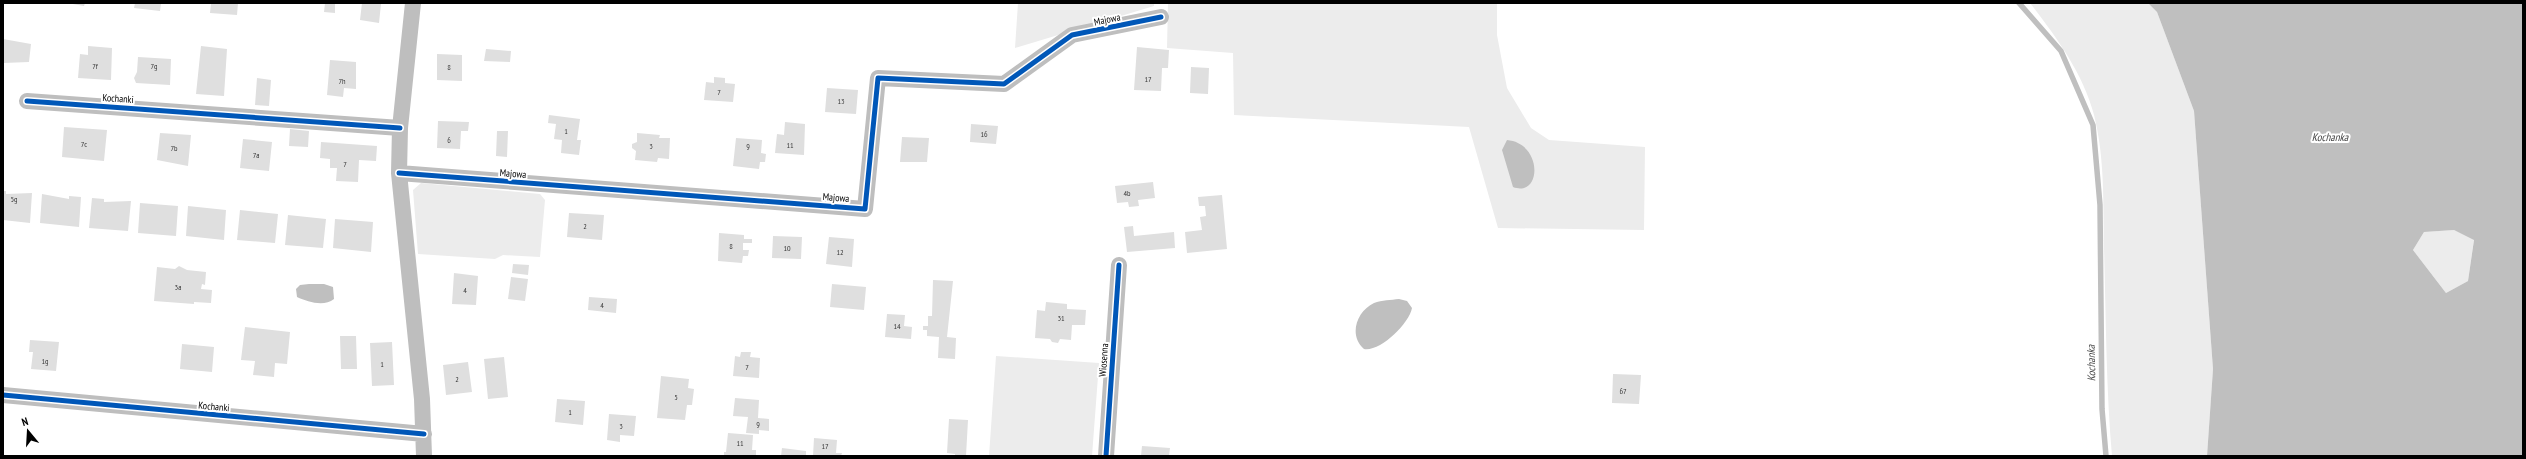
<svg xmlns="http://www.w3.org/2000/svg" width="2526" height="459" viewBox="0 0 2526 459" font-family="'PT Sans Narrow',sans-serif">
  <rect width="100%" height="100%" fill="#fff"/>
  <path fill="#ececec" d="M1018,3H1154V6L1015,48Z
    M1168,3H1497V35L1507,88L1531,128L1549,140L1645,147L1644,230L1498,228L1469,127L1234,115L1233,53L1167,48Z
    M2030,3H2148L2157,12L2194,111L2213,369L2207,456H2112C2106,387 2106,317 2104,248C2103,204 2105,158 2094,115C2083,73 2056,37 2030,3Z
    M421,183L540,194L545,200L540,257L503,255L495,259L418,254L413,190Z
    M2454,230L2474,239L2468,281L2446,293L2413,250L2424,232Z
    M996,356L1099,363L1092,456H989Z"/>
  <path fill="#bfbfbf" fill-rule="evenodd" d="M2148,3H2523V456H2207L2213,369L2194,111L2157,12ZM2454,230L2474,240L2468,281L2446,293L2413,250L2424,232Z
    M1507,140C1543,143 1542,198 1513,187L1502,150Z
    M309,284H324L333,287L334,299C324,307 308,302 297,297L296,289L300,285Z
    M1399,299L1407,301L1412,308C1409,324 1380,352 1364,349C1348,335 1357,311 1374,303C1382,300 1391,300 1399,299Z"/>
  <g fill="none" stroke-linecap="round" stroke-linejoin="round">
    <path stroke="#bfbfbf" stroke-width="5.5" d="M2019,3L2061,51L2093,125L2100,205L2102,409L2106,456"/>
  </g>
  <path fill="#dfdfdf" d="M67,3H85L84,6Z
    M135,3H161L160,11L134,8Z
    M211,3H238L237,15L210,13Z
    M325,3H335V13L324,12Z
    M362,3L381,4L379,23L360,20Z
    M3,39L31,44L29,62L3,63Z
    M88,46L112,48L111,80L78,78L80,54L88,55Z
    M201,46L227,49L224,96L196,94Z
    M1137,47L1169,50L1168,68H1162L1161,91L1134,90Z
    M486,49L511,51L510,62L484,61Z
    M437,54L462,55V81L437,80Z
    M138,57L171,59L170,85L136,83L134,78L137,72Z
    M330,60L356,62V89L344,88L343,97L327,95Z
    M1191,67L1209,68L1208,94L1190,93Z
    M714,77L725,78V83L735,84L733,102L704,100L706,82L714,83Z
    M257,78L271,80L269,106L255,105Z
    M827,88L858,90L856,114L825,112Z
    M549,115L580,119L577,140H581L579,155L561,153L562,140L554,139L556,124L548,123Z
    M438,121L469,122L468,131H461L460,149L437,148Z
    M785,122L805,124L804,155L775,153L777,134L784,135Z
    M971,124L998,126L996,144L970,142Z
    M64,127L107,130L104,161L62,157Z
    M290,129L309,131L308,147L289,146Z
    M497,131H508L507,157L496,156Z
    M160,133L191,135L188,166L157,160Z
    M637,133L660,135L659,138H670L669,159L658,158L657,162L635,160L636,151L632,148V144L637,142Z
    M902,137L929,138L927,162H900Z
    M736,138L762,140L761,153L766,154L765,162H760L759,169L733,166Z
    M243,139L272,142L269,171L240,168Z
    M321,142L377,146L376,161L359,160L358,182L336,181L337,168H330V159L320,158Z
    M1153,182L1155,198L1138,200L1139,206L1129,207L1128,202L1117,203L1115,186Z
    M3,191H6V194L32,193L30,223L3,220Z
    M42,194L69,199V196L81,197L79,227L40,223Z
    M1222,195L1227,249L1187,253L1185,232L1202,230L1200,217L1206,216L1205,206H1199L1198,197Z
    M92,198L104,199V202L131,201L128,231L89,228Z
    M140,203L178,206L176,236L138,233Z
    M188,206L226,210L224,240L186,236Z
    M240,210L278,214L275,243L237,240Z
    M569,213L604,215L602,240L567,237Z
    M288,215L326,219L323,248L285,245Z
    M335,219L373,222L371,252L333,248Z
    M1133,226L1134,236L1174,232L1175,248L1127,252L1124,227Z
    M719,233L744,235V239H752V243H743V250H749L748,256H743L742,263L718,261Z
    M773,236L802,237L801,259L772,258Z
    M829,237L854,239L852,267L826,264Z
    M513,264L529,265L528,275L512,273Z
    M179,266L187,270L206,272L205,285L202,284L201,289L212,290L211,303L194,302V304L154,301L157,267L175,269Z
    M454,273L478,276L476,305L452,304Z
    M511,277L528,279L525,301L508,299Z
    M933,280L953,281L947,337L956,338L955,359L938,358L939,337L927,336V330H923V326H928V316H932Z
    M832,284L866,287L864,310L830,307Z
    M589,297L617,299L616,313L588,310Z
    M1046,302L1067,304V309L1086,310L1085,325H1072L1071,340L1060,339L1058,343L1052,342L1050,339L1035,338L1037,310L1045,311Z
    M887,314L905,315L904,326L912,327L911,339L885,337Z
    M245,327L290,332L287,364L275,363L274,377L253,375L255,361L241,360Z
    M340,336H356L357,369H341Z
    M30,340L59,342L56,371L31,369L33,352H29Z
    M392,342L394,385L372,386L370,343Z
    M182,344L214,347L212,372L180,369Z
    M741,352H751L750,357L760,358L759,378L733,376L735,356L740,357Z
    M504,357L508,397L488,399L484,359Z
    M468,362L472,392L446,395L443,365Z
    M1613,374L1641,375L1639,404L1612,403Z
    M661,376L689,379L688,388L694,389L692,405H687L685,420L657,418Z
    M735,398L759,400L758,418L769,419V431L759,430V434L746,433L748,417L733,416Z
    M557,399L585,401L583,425L555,422Z
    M609,414L636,416L634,436L620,435V442L607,440Z
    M949,419L968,420L966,456H955V454L947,453Z
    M728,433L753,435L752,450H756V456H724V452H726Z
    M814,438L837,440L836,453H842L841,456H813Z
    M1142,446L1170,448L1169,456H1141Z
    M782,448L806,451V456H781Z"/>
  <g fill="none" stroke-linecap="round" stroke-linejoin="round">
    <path stroke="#bebebe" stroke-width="16" d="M413,3L400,128L399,173L422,399L424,456
      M27,101L400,128
      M399,173L865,209L878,78L1004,84L1072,35L1161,17
      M3,395L424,434
      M1106,456L1119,265"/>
    <g stroke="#fff" stroke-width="8">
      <path id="cycleway" d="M27,101L400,128
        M399,173L865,209L878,78L1004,84L1072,35L1161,17
        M3,395L424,434
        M1106,456L1119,265"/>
    </g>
    <use href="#cycleway" stroke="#0057b8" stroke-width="5"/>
  </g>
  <g text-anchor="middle" stroke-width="4" stroke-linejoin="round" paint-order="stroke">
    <g font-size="8" fill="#383838">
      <text x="95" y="69">7f</text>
      <text x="154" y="69">7g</text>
      <text x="449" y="70">8</text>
      <text x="1148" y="82">17</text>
      <text x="342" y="84">7h</text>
      <text x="719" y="95">7</text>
      <text x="841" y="104">13</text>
      <text x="566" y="134">1</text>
      <text x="984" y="137">16</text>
      <text x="449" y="143">6</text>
      <text x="84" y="147">7c</text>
      <text x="790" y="148">11</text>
      <text x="651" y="149">3</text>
      <text x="748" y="149">9</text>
      <text x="174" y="151">7b</text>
      <text x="256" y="158">7a</text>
      <text x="345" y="167">7</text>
      <text x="1127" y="196">4b</text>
      <text x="14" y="202">5g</text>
      <text x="585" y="229">2</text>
      <text x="731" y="249">8</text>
      <text x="787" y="251">10</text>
      <text x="840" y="255">12</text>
      <text x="178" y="290">3a</text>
      <text x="465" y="293">4</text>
      <text x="602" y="308">4</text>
      <text x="1061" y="321">31</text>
      <text x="897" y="329">14</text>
      <text x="45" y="364">1g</text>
      <text x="382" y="367">1</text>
      <text x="747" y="370">7</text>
      <text x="457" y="382">2</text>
      <text x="1623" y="394">67</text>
      <text x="676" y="400">5</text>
      <text x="570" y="415">1</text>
      <text x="758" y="427">9</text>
      <text x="621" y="429">3</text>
      <text x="740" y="446">11</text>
      <text x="825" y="449">17</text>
    </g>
    <g font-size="10" fill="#000" stroke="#fff">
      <text transform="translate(1107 19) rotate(-12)" y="4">Majowa</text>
      <text transform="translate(118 98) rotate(4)" y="4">Kochanki</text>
      <text transform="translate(513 173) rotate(4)" y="4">Majowa</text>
      <text transform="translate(836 197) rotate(4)" y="4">Majowa</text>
      <text transform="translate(1103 360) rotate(-86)" y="4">Wiosenna</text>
      <text transform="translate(214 406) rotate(5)" y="4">Kochanki</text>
    </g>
    <g font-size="11" font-style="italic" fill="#444" stroke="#fff">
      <text x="2330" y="141">Kochanka</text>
      <text transform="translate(2091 363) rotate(-91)" y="4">Kochanka</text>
    </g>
  </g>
  <rect width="2526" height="459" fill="none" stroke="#000000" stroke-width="8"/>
  <g transform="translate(28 431) rotate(342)" stroke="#ffffff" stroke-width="3" paint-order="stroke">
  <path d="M0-3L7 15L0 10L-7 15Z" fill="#000000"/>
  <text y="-6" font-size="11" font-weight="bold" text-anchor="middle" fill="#000000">N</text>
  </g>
</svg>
